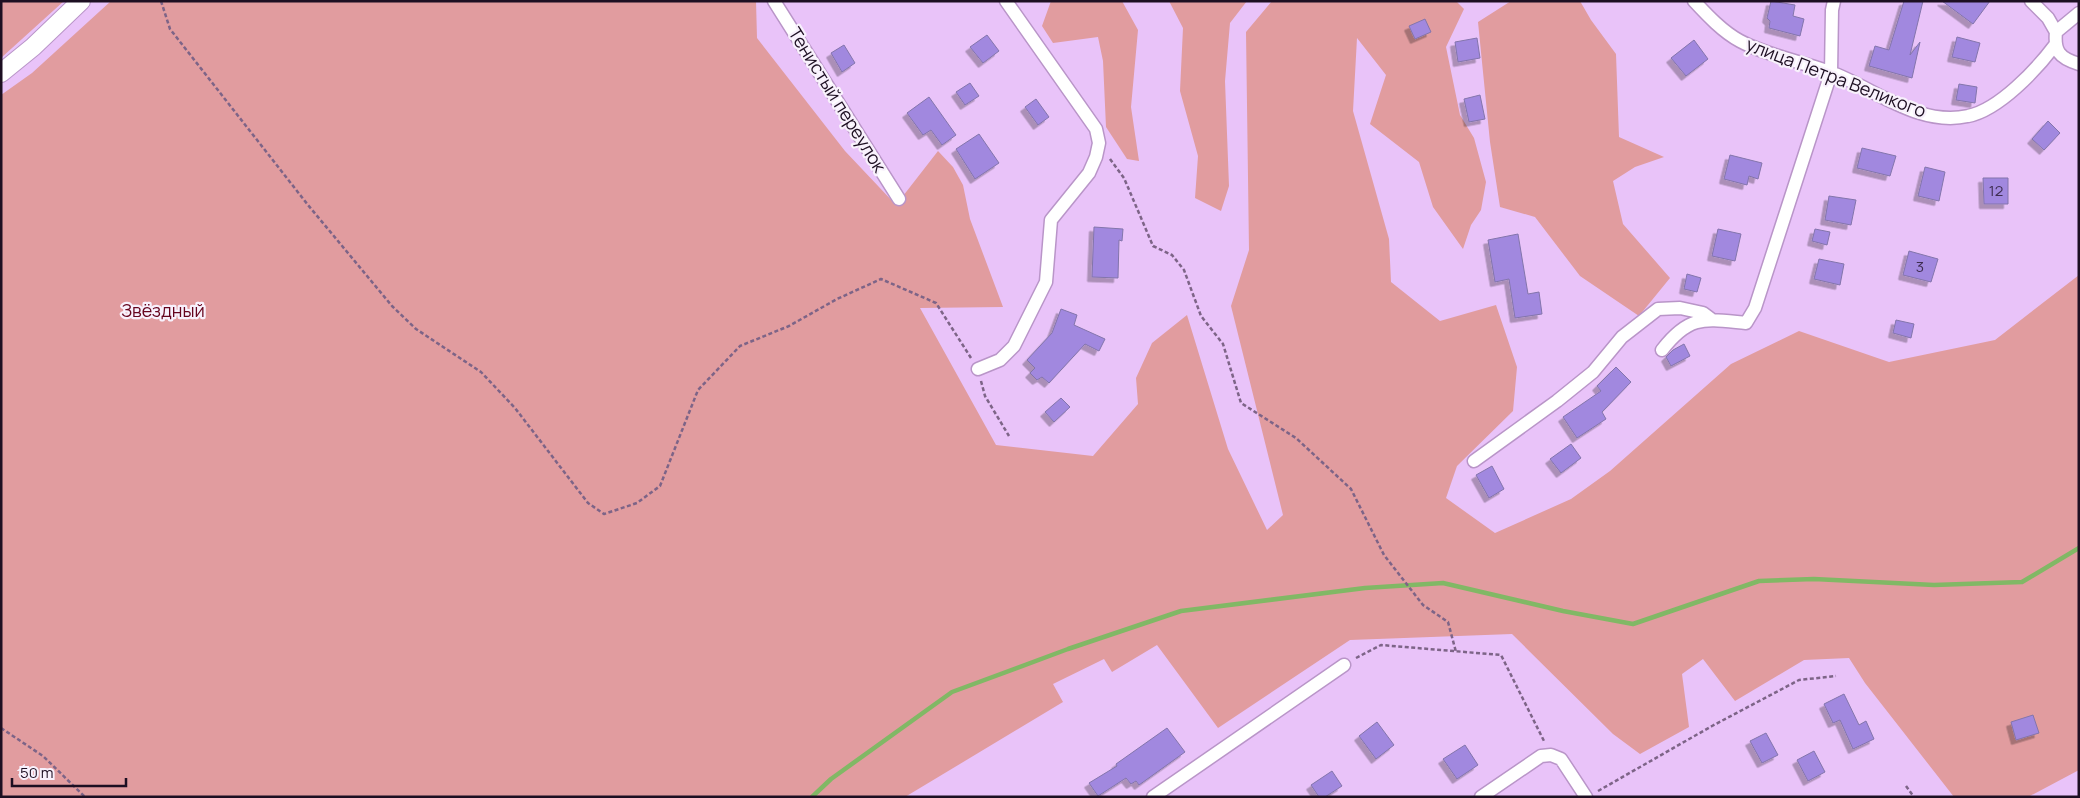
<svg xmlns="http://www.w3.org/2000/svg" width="2080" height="798" viewBox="0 0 2080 798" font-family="Manrope,sans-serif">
  <defs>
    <filter id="shadow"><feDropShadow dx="-4.5" dy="4.5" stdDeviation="0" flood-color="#0004"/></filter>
  </defs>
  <rect width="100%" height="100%" fill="#e9c3f9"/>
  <path fill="#e19c9f" d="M1,1H64L1,58Z
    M111,1H756L757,38L845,151L896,205L938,151L953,167L963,185L970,219L1003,307L920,308L996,445L1093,456L1138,404L1136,378L1152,343L1187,315L1228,449L1267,530L1283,515L1231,306L1249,250L1246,32L1272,1H1456L1464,9L1446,47L1460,115L1474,138L1486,182L1481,210L1471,225L1463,249L1433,207L1419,162L1370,124L1386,75L1357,38L1353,111L1389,239L1391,282L1440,321L1496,305L1517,367L1513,411L1457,466L1446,498L1495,533L1571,499L1610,471L1731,364L1799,331L1889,362L1995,340L2079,275V770L2028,797H1954L1865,683L1849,658L1804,660L1735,701L1703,659L1682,674L1689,727L1640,754L1613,734L1512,634L1350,640L1218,728L1157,645L1112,672L1104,659L1053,684L1063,702L905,797H1V95L32,73Z
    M1051,1H1122L1138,30L1131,107L1139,161L1127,159L1106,127L1103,61L1098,37L1053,43L1042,26Z
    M1169,1H1247L1230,23L1225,81L1229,186L1221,211L1195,198L1198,156L1180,91L1183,28Z
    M1511,1H1580L1591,20L1616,54L1619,137L1664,157L1635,167L1613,181L1623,224L1670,278L1639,316L1580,276L1535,217L1500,207L1490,142L1478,22Z"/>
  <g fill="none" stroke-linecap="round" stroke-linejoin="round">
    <path stroke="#81b865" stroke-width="4.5" d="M812,797L831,779L952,692L1068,649L1181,611L1365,588L1443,583L1563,611L1633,624L1759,581L1814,579L1934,585L2022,582L2079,548"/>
  </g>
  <path fill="#a188df" stroke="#8375ab" filter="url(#shadow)" d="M1771,1L1795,5L1793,16L1804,19L1800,36L1769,28L1770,21L1767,18Z
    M1904,1H1923L1910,55L1920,42L1912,78L1869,66L1875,46L1889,50Z
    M1942,1H1990L1973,24Z
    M1425,19L1431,32L1415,39L1409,26Z
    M987,35L999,51L983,63L970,47Z
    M1957,37L1980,43L1975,62L1952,57Z
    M1477,38L1480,58L1458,62L1455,42Z
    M1694,40L1708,59L1686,76L1671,58Z
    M844,45L855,63L842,72L831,53Z
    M970,83L979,96L965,105L956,92Z
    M1959,84L1977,87L1975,103L1956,100Z
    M1480,95L1485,119L1469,122L1464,99Z
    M929,97L956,135L942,145L931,130L923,135L907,113Z
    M1036,99L1049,117L1038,125L1025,107Z
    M2048,121L2060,133L2044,150L2032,139Z
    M979,134L999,163L975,179L956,149Z
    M1862,148L1896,156L1890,176L1857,168Z
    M1730,155L1762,163L1758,179L1749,176L1747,185L1724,179Z
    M1925,167L1945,172L1939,201L1918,196Z
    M1983,178H2008V204H1984Z
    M1829,196L1856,200L1851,225L1825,220Z
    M1094,227L1123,229L1122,241L1119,240L1118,278L1092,277Z
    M1718,229L1741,234L1735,261L1712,256Z
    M1815,229L1830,232L1827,245L1812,241Z
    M1518,234L1528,294L1539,292L1542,314L1515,318L1509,279L1495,282L1488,240Z
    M1909,251L1938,259L1931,282L1903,275Z
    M1819,259L1844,264L1840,285L1814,279Z
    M1687,274L1701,278L1697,292L1684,289Z
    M1061,309L1077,315L1074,325L1105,339L1099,351L1085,344L1049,383L1042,377L1037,380L1030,373L1035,368L1027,360L1052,333Z
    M1896,320L1914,324L1911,338L1893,333Z
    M1684,344L1690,356L1671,366L1666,357L1673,350Z
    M1616,367L1631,382L1602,412L1606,419L1577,438L1563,417L1601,391L1597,386Z
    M1061,398L1070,407L1054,422L1045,412Z
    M1571,444L1581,458L1561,473L1550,459Z
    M1492,466L1504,489L1489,498L1476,475Z
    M1844,694L1859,725L1866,721L1874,739L1853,749L1840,720L1833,723L1824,704Z
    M2033,715L2039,733L2016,740L2011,722Z
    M1377,722L1394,745L1376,759L1359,736Z
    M1167,728L1185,752L1139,785L1136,781L1131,784L1126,778L1098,796L1089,783L1117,766L1116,764Z
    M1766,733L1778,755L1762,763L1750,741Z
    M1465,745L1478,765L1457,779L1443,759Z
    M1814,751L1825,772L1808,781L1797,760Z
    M1332,771L1342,786L1325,797H1319L1311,785Z"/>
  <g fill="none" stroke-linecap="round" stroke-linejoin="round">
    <g stroke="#b995c8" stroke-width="15">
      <path id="street" d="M774,1L899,199
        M1694,1C1707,15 1723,32 1740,41C1768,56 1800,61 1830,72C1874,88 1918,127 1968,116C1999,110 2037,69 2055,45
        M2031,1L2048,18L2056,32
        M2056,32C2054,51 2059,58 2079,64
        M2056,32L2079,13
        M1662,350C1690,314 1705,319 1746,323L1755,308L1831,73L1832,10L1834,1
        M978,369L1000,360L1014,346L1046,282L1051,220L1089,173L1096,157L1099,143L1096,129L1006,1
        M1474,461L1557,401L1593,372L1622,337L1658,309L1680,308L1703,313L1711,319
        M1153,797L1344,665
        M1481,797L1541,756L1551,755L1561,759L1586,797"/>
    </g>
    <g stroke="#b995c8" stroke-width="20">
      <path id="secondary" d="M1,73L33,47L81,1"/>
    </g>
    <path stroke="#7d6487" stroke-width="2.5" stroke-dasharray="4 2.5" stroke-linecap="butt" d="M161,1L170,29L308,205L392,306L416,329L481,372L515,408L588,503L604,514L637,503L660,486L698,390L740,346L789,326L837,299L881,279L936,303L971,358
      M1110,159L1124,178L1153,246L1172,255L1184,270L1201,316L1223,344L1241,403L1296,438L1351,489L1384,555L1423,605L1448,622L1456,652
      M981,381L985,396L1009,436
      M1356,658L1381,645L1501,655L1545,743
      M1,728L43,756L85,797
      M1906,786L1914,797
      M1598,791L1712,726L1799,680L1836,676"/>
    <use href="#street" stroke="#fff" stroke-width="12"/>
    <use href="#secondary" stroke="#fff" stroke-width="18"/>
  </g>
  <g text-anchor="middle" stroke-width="4.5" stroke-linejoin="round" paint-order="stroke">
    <g font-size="15" fill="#3e2d51">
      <text x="1996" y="196">12</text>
      <text x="1920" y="272">3</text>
    </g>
    <g font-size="18" fill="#1d0f22" stroke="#f8f1fc">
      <text transform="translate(1836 78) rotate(21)" y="6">улица Петра Великого</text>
      <text transform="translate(837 100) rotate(58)" y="6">Тенистый переулок</text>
    </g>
    <g font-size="18" fill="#65041d" stroke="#f8f1fc">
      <text x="163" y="317">Звёздный</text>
    </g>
  </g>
  <rect width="2080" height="798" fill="none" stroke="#1d0f22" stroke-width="5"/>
  <path d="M12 778v8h114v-8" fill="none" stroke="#1d0f22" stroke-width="2.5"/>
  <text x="20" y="778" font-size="15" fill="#1d0f22" stroke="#f8f1fc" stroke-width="4" paint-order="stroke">50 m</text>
</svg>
